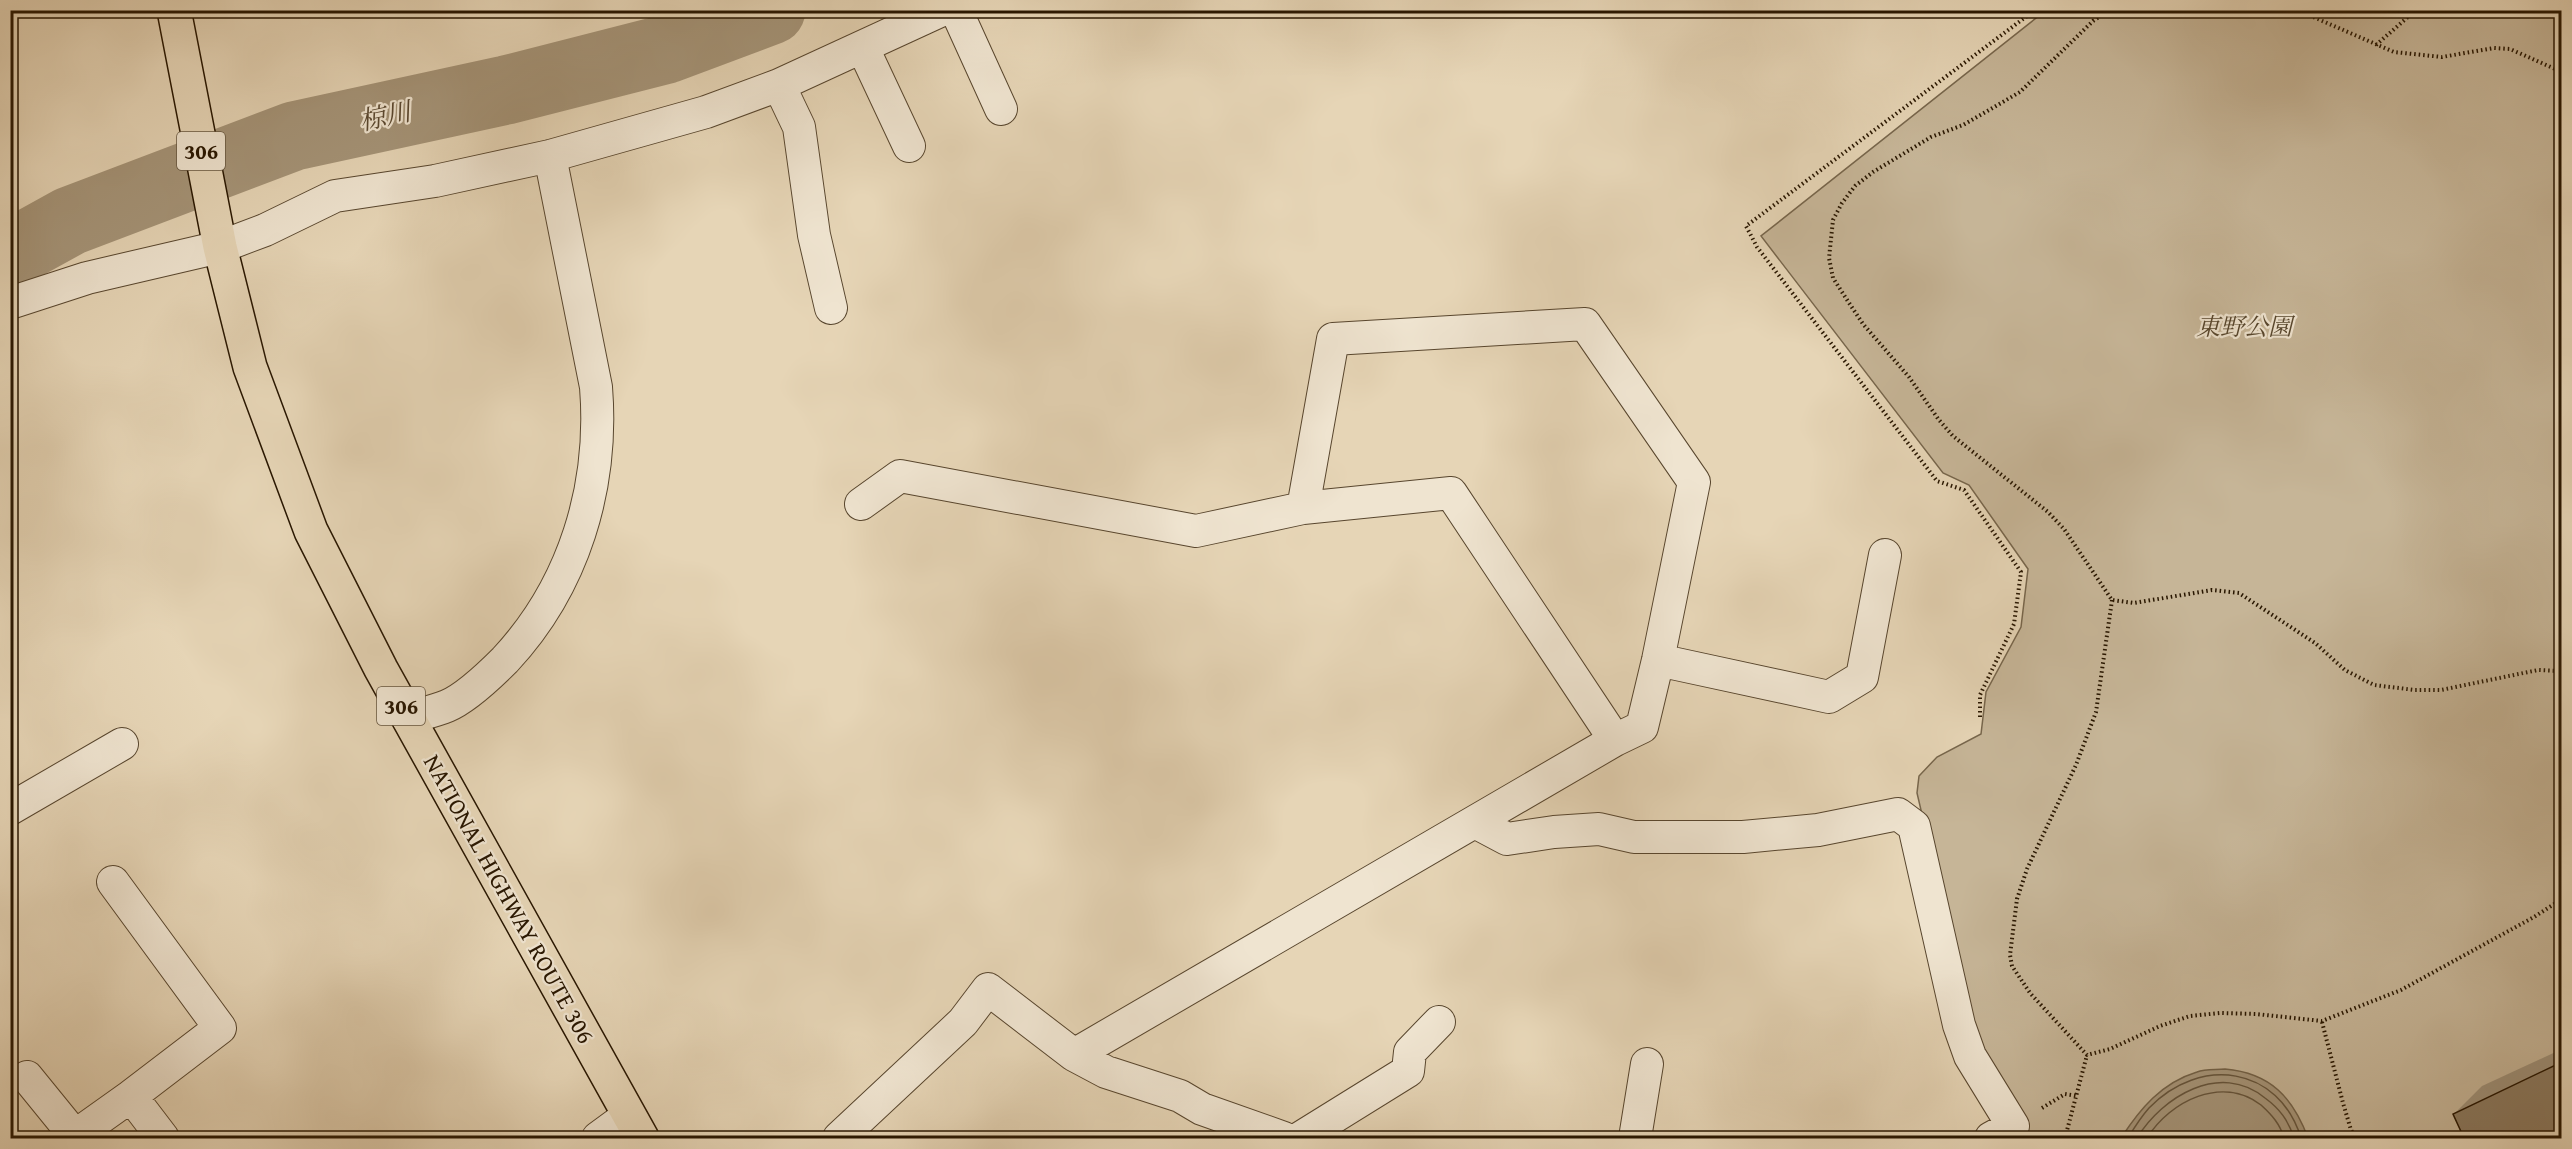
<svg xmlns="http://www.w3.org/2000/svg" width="2572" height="1149" viewBox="0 0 2572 1149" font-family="'Gentium Book Plus','Noto Serif JP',serif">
  <rect width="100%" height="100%" fill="#e6d5b6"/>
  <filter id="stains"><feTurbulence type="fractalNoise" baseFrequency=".00333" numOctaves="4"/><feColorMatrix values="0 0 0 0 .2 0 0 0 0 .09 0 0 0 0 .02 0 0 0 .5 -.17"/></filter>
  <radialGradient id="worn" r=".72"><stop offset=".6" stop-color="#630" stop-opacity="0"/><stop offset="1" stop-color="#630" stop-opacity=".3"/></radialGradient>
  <path fill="#c6b597" stroke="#77664c" stroke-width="1.5" d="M2045,11H2561V1138H1984L1992,1115L1917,793L1919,776L1937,757L1981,734L1986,692L2021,627L2028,569L1969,485L1943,473L1761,236Z"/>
  <path fill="#a59478" stroke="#736248" stroke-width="1.5" d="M2225,1069C2271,1073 2293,1098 2308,1138H2121C2140,1109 2161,1083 2197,1072C2205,1069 2216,1070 2225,1069Z"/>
  <path fill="#0003" d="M2562,1049V1138H2466L2454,1114L2482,1086Z"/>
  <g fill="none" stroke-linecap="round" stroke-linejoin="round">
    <path stroke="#66553c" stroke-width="1.5" d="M2128,1138C2134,1128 2141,1117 2149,1108C2200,1055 2279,1066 2301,1138
      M2137,1138C2162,1097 2220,1061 2265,1098C2280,1109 2288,1120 2294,1138
      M2147,1138C2170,1101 2222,1075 2261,1105C2272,1115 2280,1124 2284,1138"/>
    <path stroke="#a59478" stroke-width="69" d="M10,254L70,221L294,136L506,90L667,49L771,10"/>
  </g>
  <path fill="#8b795f" stroke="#281600" stroke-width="1.5" d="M2562,1062V1138H2464L2453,1114Z"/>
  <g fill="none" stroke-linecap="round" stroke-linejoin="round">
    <g stroke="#58462e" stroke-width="34">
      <path id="minor" d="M956,10L1001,109
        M863,48L909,146
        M779,85L799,127L814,235L831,308
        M10,303L87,278L220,247L265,230L335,196L435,181L550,156L706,112L779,85L942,10
        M1303,508L1333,339L1585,324L1694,482L1658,660L1642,727L1615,740
        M1658,660L1829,697L1862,677L1885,555
        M408,718C421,714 435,711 447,706C466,698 490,675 505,660C574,586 604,487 596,387L550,156
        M10,809L122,744
        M1475,822L1507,839L1554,832L1599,829L1634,837H1743L1818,830L1898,814L1914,826L1959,1025L1970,1056L2013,1126L1991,1138
        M113,882L220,1028L131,1096
        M1074,1055L1106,1072L1180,1096L1202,1109L1284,1138
        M27,1077L75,1136
        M72,1138L131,1096L163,1138
        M598,1138L628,1116
        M839,1138L963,1022L988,989L1074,1055L1615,740L1451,493L1303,508L1196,531L900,476L861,504
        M1300,1138L1408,1071L1410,1052L1439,1022
        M1635,1138L1647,1064"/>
    </g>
    <g stroke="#281600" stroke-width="36">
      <path id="trunk" d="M174,10L220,247L250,367L311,531L381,669L642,1138"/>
    </g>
    <path stroke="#281600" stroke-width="4" stroke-dasharray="1.5 3" stroke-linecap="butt" d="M2109,10L2093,21L2020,92L1963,125L1931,137L1873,172L1855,186L1842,203L1833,220L1829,258L1833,278L1851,306L1863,324L1909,377L1939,420L1953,436L2048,512L2064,529L2112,600L2134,603L2212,590L2239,593L2315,643L2345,670L2374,685L2415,690H2441L2538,670L2561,671
      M2297,10L2394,52L2442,57L2494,48L2510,49L2562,72
      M2376,45L2416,10
      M2112,600L2096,712L2076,765L2027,869L2017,899L2010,955L2012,966L2030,993L2087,1055L2110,1049L2160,1026L2190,1016L2220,1013L2256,1014L2322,1021L2401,990L2534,917L2562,899
      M1980,717V695L2014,624L2021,572L1964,490L1937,481L1757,247L1746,226L2035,10
      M2322,1022L2343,1103L2351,1130L2356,1138
      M2042,1108L2065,1094L2078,1096
      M2065,1138L2087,1055"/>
    <use href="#minor" stroke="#efe4d0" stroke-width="32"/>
    <use href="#trunk" stroke="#e6d5b6" stroke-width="33"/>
  </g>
  <g text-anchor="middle" stroke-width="4.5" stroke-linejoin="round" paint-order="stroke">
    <g fill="#efe4d0" stroke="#64543e" stroke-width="1.5">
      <rect x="177" y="132" width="48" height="38" rx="4.5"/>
      <rect x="377" y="687" width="48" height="38" rx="4.5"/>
    </g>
    <g font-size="22" font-weight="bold" fill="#281600">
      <text x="201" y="159">306</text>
      <text x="401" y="714">306</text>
    </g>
    <g font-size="24" font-style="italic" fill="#57462d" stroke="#efe4d0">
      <text x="2244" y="335">東野公園</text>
    </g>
    <g font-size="24" fill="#281600" stroke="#efe4d0">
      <text transform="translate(509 899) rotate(61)" y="8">NATIONAL HIGHWAY ROUTE 306</text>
    </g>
    <g font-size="26" font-style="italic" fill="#5a4830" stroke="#efe4d0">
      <text transform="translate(385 116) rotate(-12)" y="9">椋川</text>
    </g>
  </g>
  <rect width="2572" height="1149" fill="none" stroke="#e6d5b6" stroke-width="36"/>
  <rect x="12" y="12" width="2548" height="1125" fill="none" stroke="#281600" stroke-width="3"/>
  <rect x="18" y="18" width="2536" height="1113" fill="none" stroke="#281600" stroke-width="1.5"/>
  <rect width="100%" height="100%" filter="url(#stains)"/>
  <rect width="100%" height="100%" fill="url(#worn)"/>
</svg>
